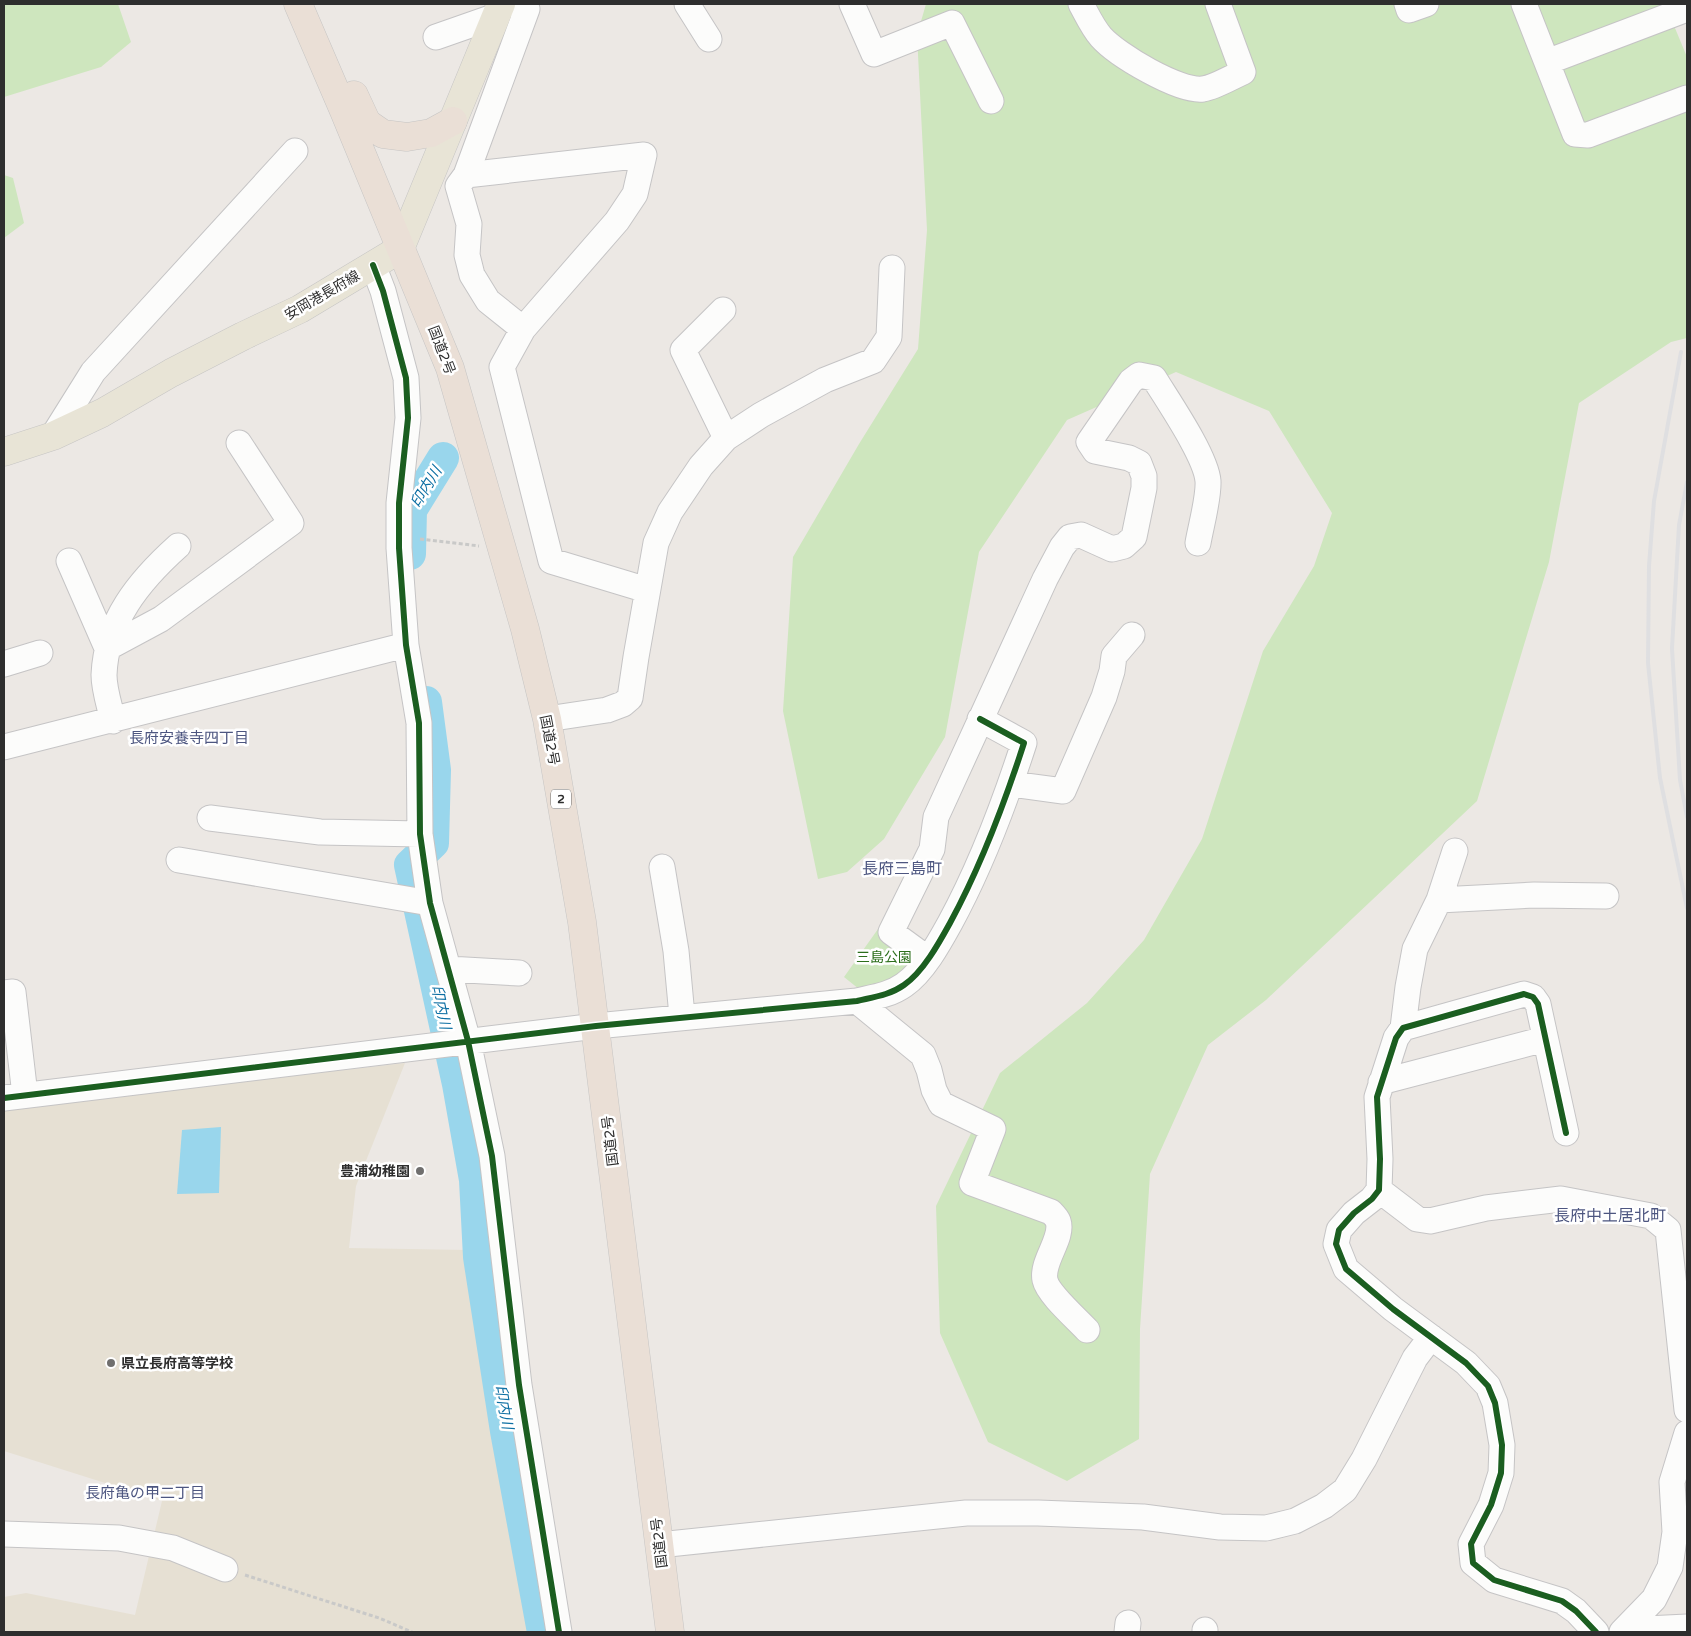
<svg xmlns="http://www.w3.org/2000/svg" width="1691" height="1636" viewBox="0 0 1691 1636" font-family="'Varela Round','Noto Sans JP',sans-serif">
  <rect width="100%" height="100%" fill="#ece8e4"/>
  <path fill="#e6e0d3" d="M405,1063L356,1186L349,1248L468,1250L488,1383L535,1632H4V1597L26,1593L135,1615L162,1501L4,1451V1109Z"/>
  <path fill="#cee6be" d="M4,4H118L131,42L101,67L4,97Z
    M926,4H1665L1687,57V338L1671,342L1579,403L1549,562L1477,801L1266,1000L1208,1045L1150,1174L1140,1329L1139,1439L1067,1481L988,1442L940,1333L936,1206L1000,1073L1087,1003L1144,940L1202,839L1263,651L1314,566L1332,513L1269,411L1176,372L1067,420L979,552L945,737L884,839L847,872L818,879L783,711L793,557L859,444L918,349L927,230L917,35Z
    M4,175L13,178L24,223L4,238Z
    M878,929L912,951L911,967L870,989H859L844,977Z"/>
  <path fill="#99d6ec" d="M221,1127L219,1193L177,1194L182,1130Z"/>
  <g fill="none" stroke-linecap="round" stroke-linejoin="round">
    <path stroke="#99d6ec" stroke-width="32" d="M410,554L411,510L443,458
      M426,702L435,770L433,843L410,865L458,1084L475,1180L479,1257L506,1431L543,1632"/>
    <g stroke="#c5c4c5" stroke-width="27">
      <path id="minor" d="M516,4L527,9L466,175L644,155L635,194L617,221L523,329L502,367L551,561L647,590
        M687,4L709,39
        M852,4L874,54L952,23L991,101
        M1081,4C1087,15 1093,28 1101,37C1117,55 1179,92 1203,89C1215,87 1232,77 1243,72L1218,4
        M1407,4L1409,10L1426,4
        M1524,4L1575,134L1588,135L1687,98
        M436,37L496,16
        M1547,62L1687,9
        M466,175L458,186L469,224L467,255L472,275L488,301L523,329
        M373,265L383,291L406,378L408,418L399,503V548L406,645L419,723L420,834L430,903L468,1041L492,1156L519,1385L559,1632
        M723,310L683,350L726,438
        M53,436L93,372L295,151
        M69,561L107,648
        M107,648L161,619L291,523L239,443
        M4,664L40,653
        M547,719L607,710L623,704L630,698L636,657L656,543L670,512L701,466L726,438L761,415L825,380L873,361L889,337L892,268
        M113,721C110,707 104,690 104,675C106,621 139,581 178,546
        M4,747L406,645
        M1011,784L1063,791L1104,697L1112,671L1114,656L1132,635
        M210,818L320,832L420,834
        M179,860L430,903
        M662,867L676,951L682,1016
        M1439,900L1455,851
        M928,959L891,932L932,849L936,817L1045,579L1062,547L1070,537L1081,535L1112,549L1124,546L1134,537L1144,488V476L1139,463L1129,458L1095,451L1089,442L1131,381L1139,375L1154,378C1168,401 1206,456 1208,481C1209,497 1201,526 1198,543
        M448,969L519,973
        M4,993L13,992L25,1095
        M857,1001L923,1055L929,1070L934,1090L941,1104L993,1129L972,1183L1051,1212C1053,1214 1057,1218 1058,1221C1064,1238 1041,1261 1045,1280C1048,1294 1077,1319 1087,1330
        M1403,1028L1408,987L1415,949L1439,900L1534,895L1606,896
        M1381,1082L1545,1039
        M4,1098L596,1026L857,1001C874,997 890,995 904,985C923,972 939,943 950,923C981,866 1004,805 1024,743L980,719
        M1566,1133L1538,1004L1533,997L1524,994L1403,1028L1396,1038L1377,1097L1380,1159L1379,1190L1372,1199L1354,1213L1339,1230L1336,1244L1346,1269L1393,1309L1466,1363L1488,1386L1495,1403L1502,1445L1501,1473L1491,1505L1471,1544L1473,1563L1494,1580L1562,1601L1576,1611L1596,1632
        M1379,1190L1417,1219L1430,1221L1486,1208L1561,1199L1651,1216L1668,1230L1687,1410
        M4,1534L119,1538L173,1548L225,1569
        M659,1545L966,1513H1038L1143,1517L1220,1527L1266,1528L1295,1521L1324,1506L1345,1490L1364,1459L1415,1358L1431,1337
        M1626,1630L1687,1627
        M1127,1632L1128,1623
        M1205,1632V1630
        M1622,1632L1654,1599L1670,1567L1675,1532L1672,1482L1687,1433"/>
    </g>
    <g stroke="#c6c5c4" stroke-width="29">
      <path id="major" d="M4,452L53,436L102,413L171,373L243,336L300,309L400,249L501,4"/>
    </g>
    <g stroke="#c6c5c4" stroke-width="29">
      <path id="highway" d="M298,4L344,111L450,368L525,629L547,719L582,922L670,1632
        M354,95L367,123L383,134L407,137L431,133L453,121"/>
    </g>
    <path stroke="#c9c9c8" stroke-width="3" stroke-dasharray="4 2.5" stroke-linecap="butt" d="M420,539L479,546
      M245,1575L379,1618L412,1632"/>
    <use href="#minor" stroke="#fcfcfb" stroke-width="25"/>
    <use href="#major" stroke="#e8e4d6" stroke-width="28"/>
    <use href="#highway" stroke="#eadfd6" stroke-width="28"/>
    <path stroke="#dfdfe1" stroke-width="4" d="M1681,352L1654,501L1649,566L1648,663L1660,778L1687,908
      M1687,482L1679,525L1672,648L1680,780L1687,817"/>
    <g stroke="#fff" stroke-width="9">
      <path id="cycleway" d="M373,265L383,291L406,378L408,418L399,503V548L406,645L419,723L420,834L430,903L468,1041L492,1156L519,1385L559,1632
        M4,1098L596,1026L857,1001C874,997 890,995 904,985C923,972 939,943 950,923C981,866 1004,805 1024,743L980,719
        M1566,1133L1538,1004L1533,997L1524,994L1403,1028L1396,1038L1377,1097L1380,1159L1379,1190L1372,1199L1354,1213L1339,1230L1336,1244L1346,1269L1393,1309L1466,1363L1488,1386L1495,1403L1502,1445L1501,1473L1491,1505L1471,1544L1473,1563L1494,1580L1562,1601L1576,1611L1596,1632"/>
    </g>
    <use href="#cycleway" stroke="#1b5e20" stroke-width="6"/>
  </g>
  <g fill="#706f6e" stroke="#fff" stroke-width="2">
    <circle cx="420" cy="1171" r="5"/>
    <circle cx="111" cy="1363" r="5"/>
  </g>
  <g text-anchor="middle" stroke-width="5" stroke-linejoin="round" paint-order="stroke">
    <rect fill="#fff" stroke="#6d6d6d" stroke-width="1" x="551" y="789.5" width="20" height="19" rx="4"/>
    <g font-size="12" font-weight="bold" fill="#2e2e2e">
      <text x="561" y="803">2</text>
    </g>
    <g font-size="14" fill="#2e2e2e" stroke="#fff">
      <text transform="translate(322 295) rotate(-30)" y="5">安岡港長府線</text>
      <text transform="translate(442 350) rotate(69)" y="5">国道2号</text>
      <text transform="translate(550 740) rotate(79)" y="5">国道2号</text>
      <text transform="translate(610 1141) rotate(-97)" y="5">国道2号</text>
      <text transform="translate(659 1543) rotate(-97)" y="5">国道2号</text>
    </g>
    <g font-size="14" fill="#2c6e1b" stroke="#fff">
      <text x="884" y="962">三島公園</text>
    </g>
    <g font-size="14" font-weight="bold" fill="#2e2e2e" stroke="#fff" text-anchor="end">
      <text x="410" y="1176">豊浦幼稚園</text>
      <text x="121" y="1368" text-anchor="start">県立長府高等学校</text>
    </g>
    <g font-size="15" font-style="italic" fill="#0d6fa3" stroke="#fff">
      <text transform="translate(426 487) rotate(-59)" y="5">印内川</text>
      <text transform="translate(441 1007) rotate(78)" y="5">印内川</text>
      <text transform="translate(504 1407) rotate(80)" y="5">印内川</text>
    </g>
    <g font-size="15" fill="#4d5680" stroke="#fff">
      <text x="189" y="743">長府安養寺四丁目</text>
      <text x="145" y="1498">長府亀の甲二丁目</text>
    </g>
    <g font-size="16" fill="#4d5680" stroke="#fff">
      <text x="902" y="874">長府三島町</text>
      <text x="1610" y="1221">長府中土居北町</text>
    </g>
  </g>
  <rect width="1691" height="1636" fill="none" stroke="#2e2e2e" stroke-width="10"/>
</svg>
